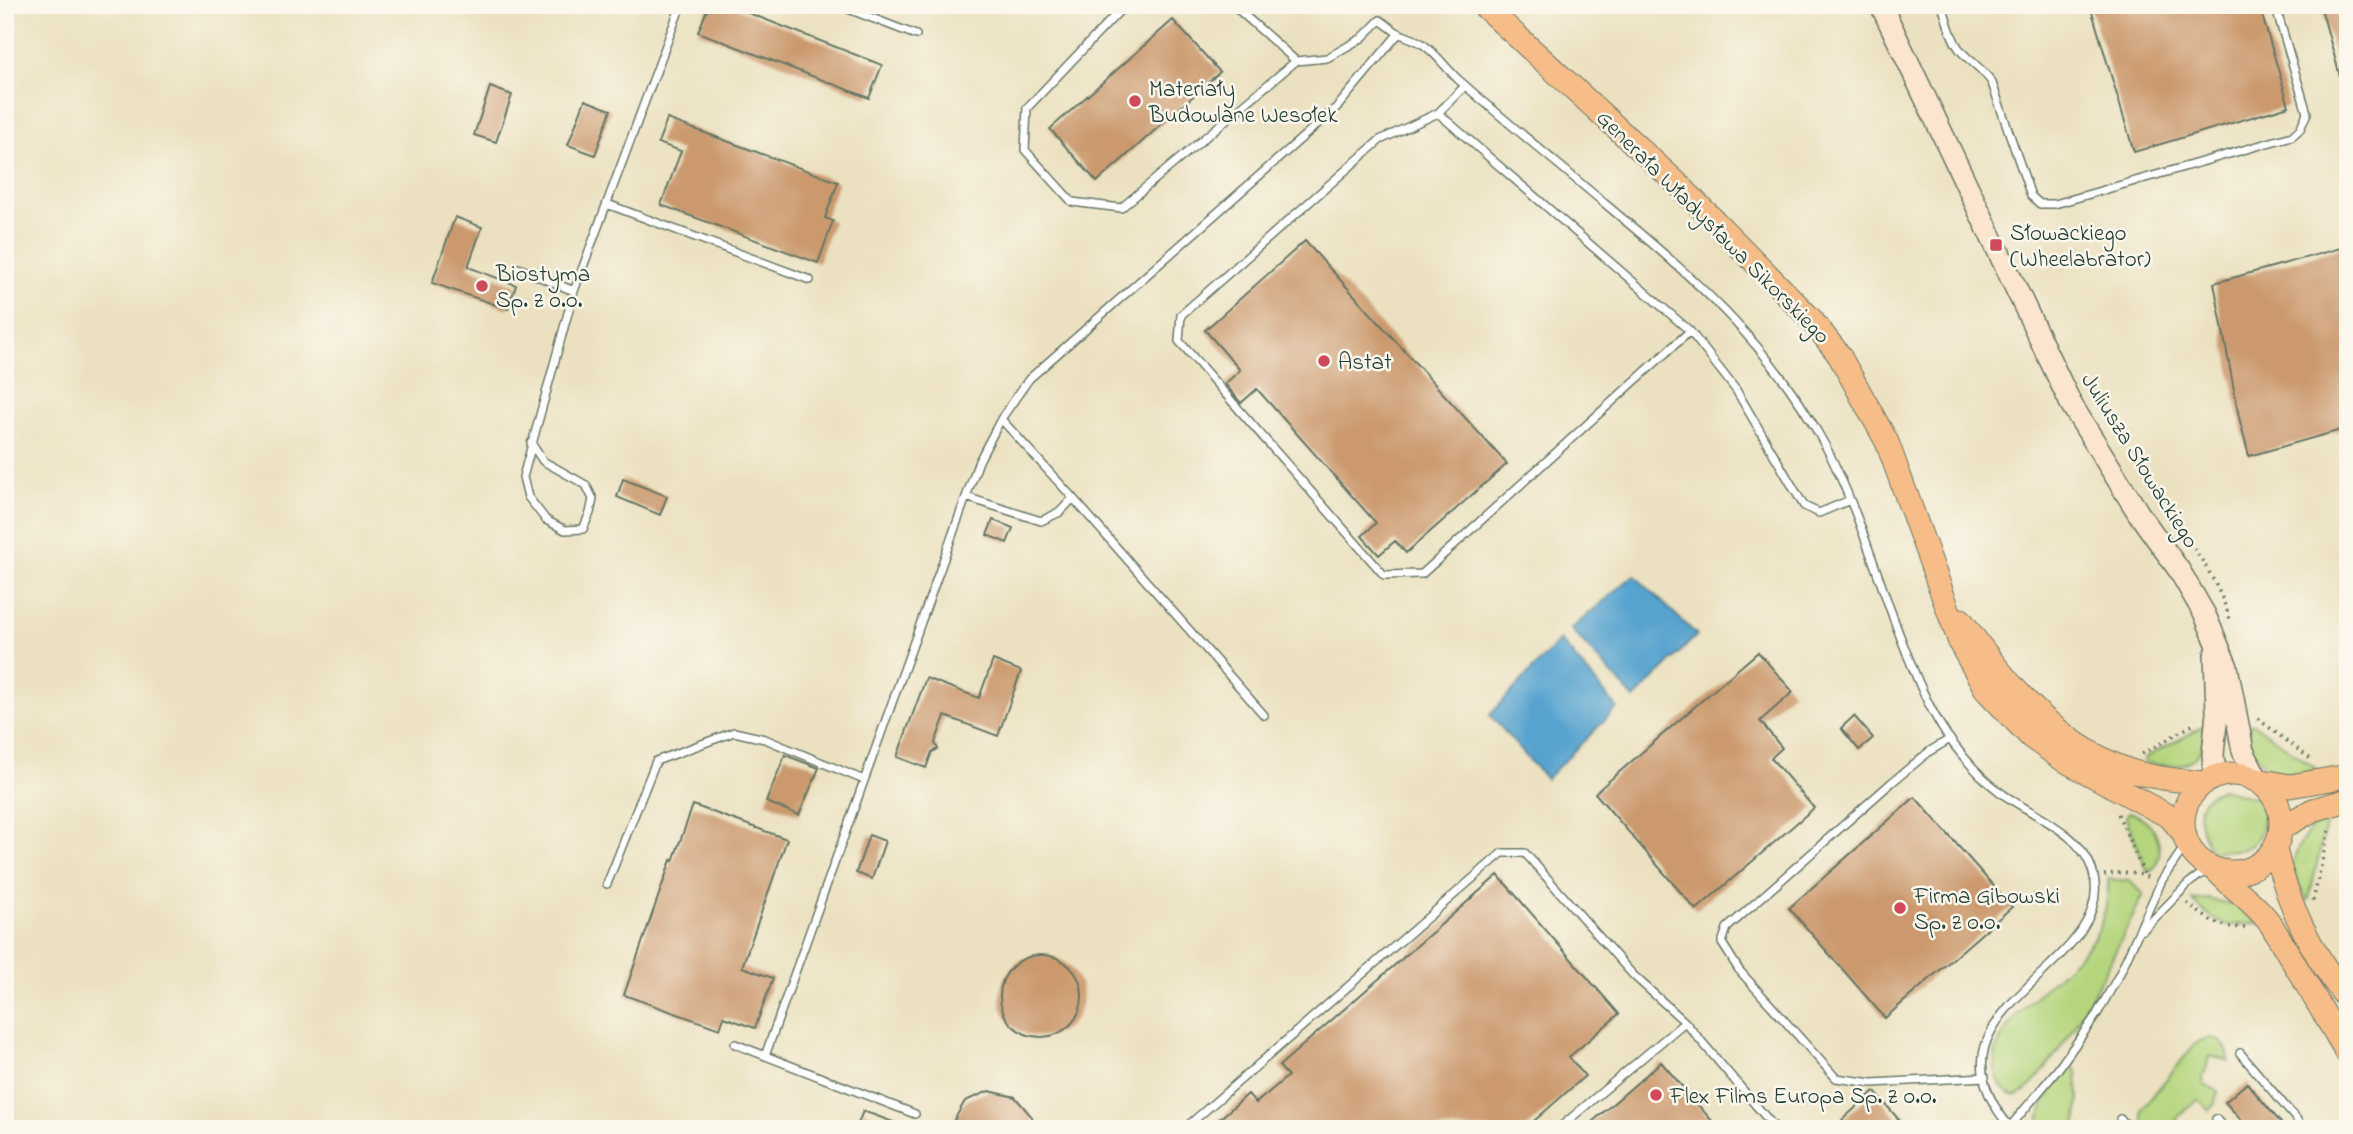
<svg xmlns="http://www.w3.org/2000/svg" width="2353" height="1134" viewBox="0 0 2353 1134" font-family="'Indie Flower',sans-serif">
  <rect width="100%" height="100%" fill="#fbf7ec"/>
  <filter id="ink" filterUnits="userSpaceOnUse"><feTurbulence type="fractalNoise" baseFrequency=".0143" numOctaves="2"/><feDisplacementMap in="SourceGraphic" scale="14" xChannelSelector="R" yChannelSelector="G"/><feConvolveMatrix kernelMatrix="1 2 1 2 8 2 1 2 1" color-interpolation-filters="sRGB"/></filter>
  <filter id="wash" filterUnits="userSpaceOnUse"><feTurbulence type="fractalNoise" baseFrequency=".00686" numOctaves="4" result="noise"/><feDisplacementMap in="SourceGraphic" scale="28" xChannelSelector="R" yChannelSelector="G"/><feGaussianBlur stdDeviation="1.57" result="paint"/><feColorMatrix in="noise" values="0 0 0 0 0 0 0 0 0 0 0 0 0 0 0 0 0 1.4 0 .05"/><feComposite in="paint" operator="in"/></filter>
  <g filter="url(#wash)">
    <rect width="100%" height="100%" fill="#ebe1c0"/>
    <path fill="#b4d57c" stroke="#6a8958" stroke-width="2" d="M2250,724H2254L2315,768V771C2306,772 2295,775 2286,774C2264,772 2244,746 2250,724Z
      M2205,726C2206,767 2176,770 2144,762L2146,757Z
      M2222,789L2262,800C2265,819 2263,846 2239,850C2230,851 2221,850 2211,852C2199,825 2186,802 2222,789Z
      M2128,812C2155,819 2168,847 2153,871L2147,870L2126,818Z
      M2323,819L2327,820L2309,899L2307,901L2292,866C2297,845 2306,831 2323,819Z
      M2108,879L2129,881L2144,894C2116,949 2092,1003 2056,1054C2045,1069 2033,1088 2016,1096C2004,1093 2000,1086 1996,1074C1982,1019 2076,974 2098,931C2105,915 2109,896 2108,879Z
      M2207,899L2237,905L2259,924C2249,923 2240,925 2230,925C2216,925 2202,909 2192,900Z
      M2211,1038C2224,1040 2228,1050 2229,1061L2210,1056L2203,1078L2204,1085L2218,1091L2214,1106L2209,1111L2199,1099L2176,1119L2183,1129H2148L2143,1124L2142,1109L2195,1044L2202,1040Z
      M2070,1069L2077,1070L2079,1100L2076,1129H2040C2036,1104 2056,1087 2070,1069Z"/>
    <path fill="#57a3cf" stroke="#3b7082" stroke-width="2" d="M1634,575L1697,635L1634,699L1571,629Z
      M1560,640L1617,708L1546,779L1490,715Z"/>
    <g id="blocks">
      <path fill="#cb996d" d="M709,5H728L882,65L869,98L698,32Z
        M2090,5H2259L2289,106L2134,152Z
        M2330,5H2348V87H2343L2321,8Z
        M1173,20L1220,72L1097,182L1050,129Z
        M490,87L512,95L496,142L474,135Z
        M585,100L611,110L595,155L568,145Z
        M667,119L838,182L825,218L833,221L818,263L661,205L681,151L658,143Z
        M455,217L482,227L468,267L516,285L508,309L432,283Z
        M1305,241L1507,464L1406,553L1395,541L1379,555L1362,536L1376,523L1257,389L1241,403L1225,384L1240,370L1205,330Z
        M2348,246V428L2249,456L2239,417L2214,283Z
        M623,479L667,496L660,515L617,497Z
        M993,520L1013,528L1007,543L987,535Z
        M1758,652L1793,692L1760,721L1782,748L1771,758L1814,808L1696,910L1595,793Z
        M993,660L1021,671L998,736L945,716L935,743L938,749L932,752L926,768L897,757L926,678L979,698Z
        M1854,716L1873,738L1859,750L1841,728Z
        M785,755L819,768L799,815L766,802Z
        M1915,797L2012,907L1885,1018L1789,908Z
        M693,805L787,839L742,967L773,978L755,1028L724,1017L720,1029L624,995L671,860L673,861Z
        M869,835L885,841L872,879L856,873Z
        M1498,875L1619,1014L1569,1057L1585,1076L1525,1129H1208L1248,1094L1256,1103L1288,1076L1279,1066Z
        M1000 996a41 41 0 1 1 82 0a41 41 0 1 1-82 0Z
        M1661,1062L1719,1129H1584Z
        M2247,1083L2286,1129H2249L2225,1102Z
        M989,1091L1015,1097L1032,1117L1033,1129H949L965,1101Z
        M1874,1091L1907,1129H1850L1842,1120Z
        M863,1111L907,1127L906,1129H856Z"/>
    </g>
  </g>
  <g filter="url(#ink)">
    <use href="#blocks" fill-opacity="0" stroke="#667665" stroke-width="2"/>
    <g fill="none" stroke-linecap="round" stroke-linejoin="round">
      <g stroke="#667665" stroke-width="10">
        <path id="lane" d="M838,5L916,35
          M1125,5L1027,108L1025,150L1072,202L1121,208L1296,61L1327,58L1362,38L1380,20C1386,24 1392,29 1398,33C1406,37 1416,39 1424,45C1438,55 1447,70 1460,81C1494,111 1530,141 1565,170C1667,257 1761,326 1826,447C1857,507 1876,573 1900,636C1913,669 1926,704 1946,734C1961,755 1980,777 2000,792C2033,817 2085,832 2094,877C2114,969 1910,1009 2010,1127
          M1233,5L1296,61
          M1942,5C1947,20 1951,39 1961,51C1971,63 1984,69 1992,83L2031,196L2040,204H2055L2292,136L2300,129L2307,113L2275,5
          M1465,86L1438,113L1380,140L1181,315L1179,341L1384,575L1422,574L1690,331
          M1438,113L1690,331L1736,390L1804,506L1819,513L1850,500
          M607,204L810,280
          M518,268L574,291
          M1001,419L1073,498L1264,715
          M531,443L543,461L586,485L593,499L590,513L583,529L565,530L546,520L528,497L523,477L574,291L681,5
          M966,497L1041,521L1060,512L1073,498
          M1950,739L1930,751L1891,783L1727,928L1722,943L1739,970L1836,1078L1872,1083L1985,1077
          M607,884L656,761L734,732L765,739L864,780
          M2143,930L2189,883L2211,867
          M735,1044L915,1114
          M2240,1053L2297,1120L2301,1129
          M765,1056L979,461L1001,419L1029,379L1338,106L1399,33
          M2120,1119L2133,1129
          M2216,1119L2225,1129
          M2009,1128L2058,1069L2097,1014L2119,975L2162,880L2187,843
          M1184,1129L1502,853H1525L1633,975L1685,1022
          M1558,1129L1685,1022L1776,1129"/>
      </g>
      <g stroke="#667665" stroke-width="24">
        <path id="secondary" d="M1881,5L2071,404L2139,514L2179,570L2205,615L2227,667L2243,751L2258,780
          M2215,776L2213,754L2217,713L2215,655"/>
      </g>
      <g stroke="#667665" stroke-width="25">
        <path id="primary" d="M1483,5L1682,188L1811,319L1839,355L1887,442L1961,645L1987,691L2031,737L2062,759L2170,817L2185,835
          M1961,620C2004,681 2055,744 2128,770C2152,778 2178,780 2203,783
          M2183 823a49 49 0 1 1 98 0a49 49 0 1 1-98 0Z
          M2258,780L2290,786L2348,776
          M2281,828L2313,810L2348,800
          M2275,849C2287,904 2313,955 2348,1000
          M2217,871C2236,892 2256,903 2272,926L2348,1054"/>
      </g>
      <path stroke="#667665" stroke-width="3.5" stroke-dasharray="2 5" stroke-linecap="butt" d="M2166,517C2195,543 2218,583 2230,619
        M2258,719L2313,761
        M2142,754L2196,723
        M2118,814L2145,876
        M2104,875C2119,872 2137,871 2151,879
        M2313,901L2330,826
        M2187,903C2212,922 2216,927 2248,928"/>
      <use href="#lane" stroke="#fff" stroke-width="7"/>
      <use href="#secondary" stroke="#fce5cf" stroke-width="21"/>
      <use href="#primary" stroke="#f7bd88" stroke-width="23"/>
    </g>
  </g>
  <g fill="#d1495b" stroke="#fbf7ec" stroke-width="2.5">
    <circle cx="1135" cy="101" r="7"/>
    <rect x="1989" y="238" width="14" height="14" rx="3.5"/>
    <circle cx="482" cy="286" r="7"/>
    <circle cx="1324" cy="361" r="7"/>
    <circle cx="1900" cy="908" r="7"/>
    <circle cx="1656" cy="1095" r="7"/>
  </g>
  <g text-anchor="middle" stroke-width="5" stroke-linejoin="round" paint-order="stroke">
    <g font-size="23" fill="#1f3d34" stroke="#fbf7ec" text-anchor="start">
      <text x="1149" y="96">Materiały<tspan x="1149" dy="26">Budowlane Wesołek</tspan></text>
      <text x="2010" y="240">Słowackiego<tspan x="2010" dy="26">(Wheelabrator)</tspan></text>
      <text x="496" y="281">Biostyma<tspan x="496" dy="26">Sp. z o.o.</tspan></text>
      <text x="1338" y="369">Astat</text>
      <text x="1914" y="903">Firma Gibowski<tspan x="1914" dy="26">Sp. z o.o.</tspan></text>
      <text x="1670" y="1103">Flex Films Europa Sp. z o.o.</text>
    </g>
    <g font-size="23" fill="#1f3d34" stroke="#fbf7ec">
      <text transform="translate(1714 226) rotate(45)" y="8">Generała Władysława Sikorskiego</text>
      <text transform="translate(2141 460) rotate(58)" y="8">Juliusza Słowackiego</text>
    </g>
  </g>
  <rect width="2353" height="1134" fill="none" stroke="#fbf7ec" stroke-width="28"/>
</svg>
